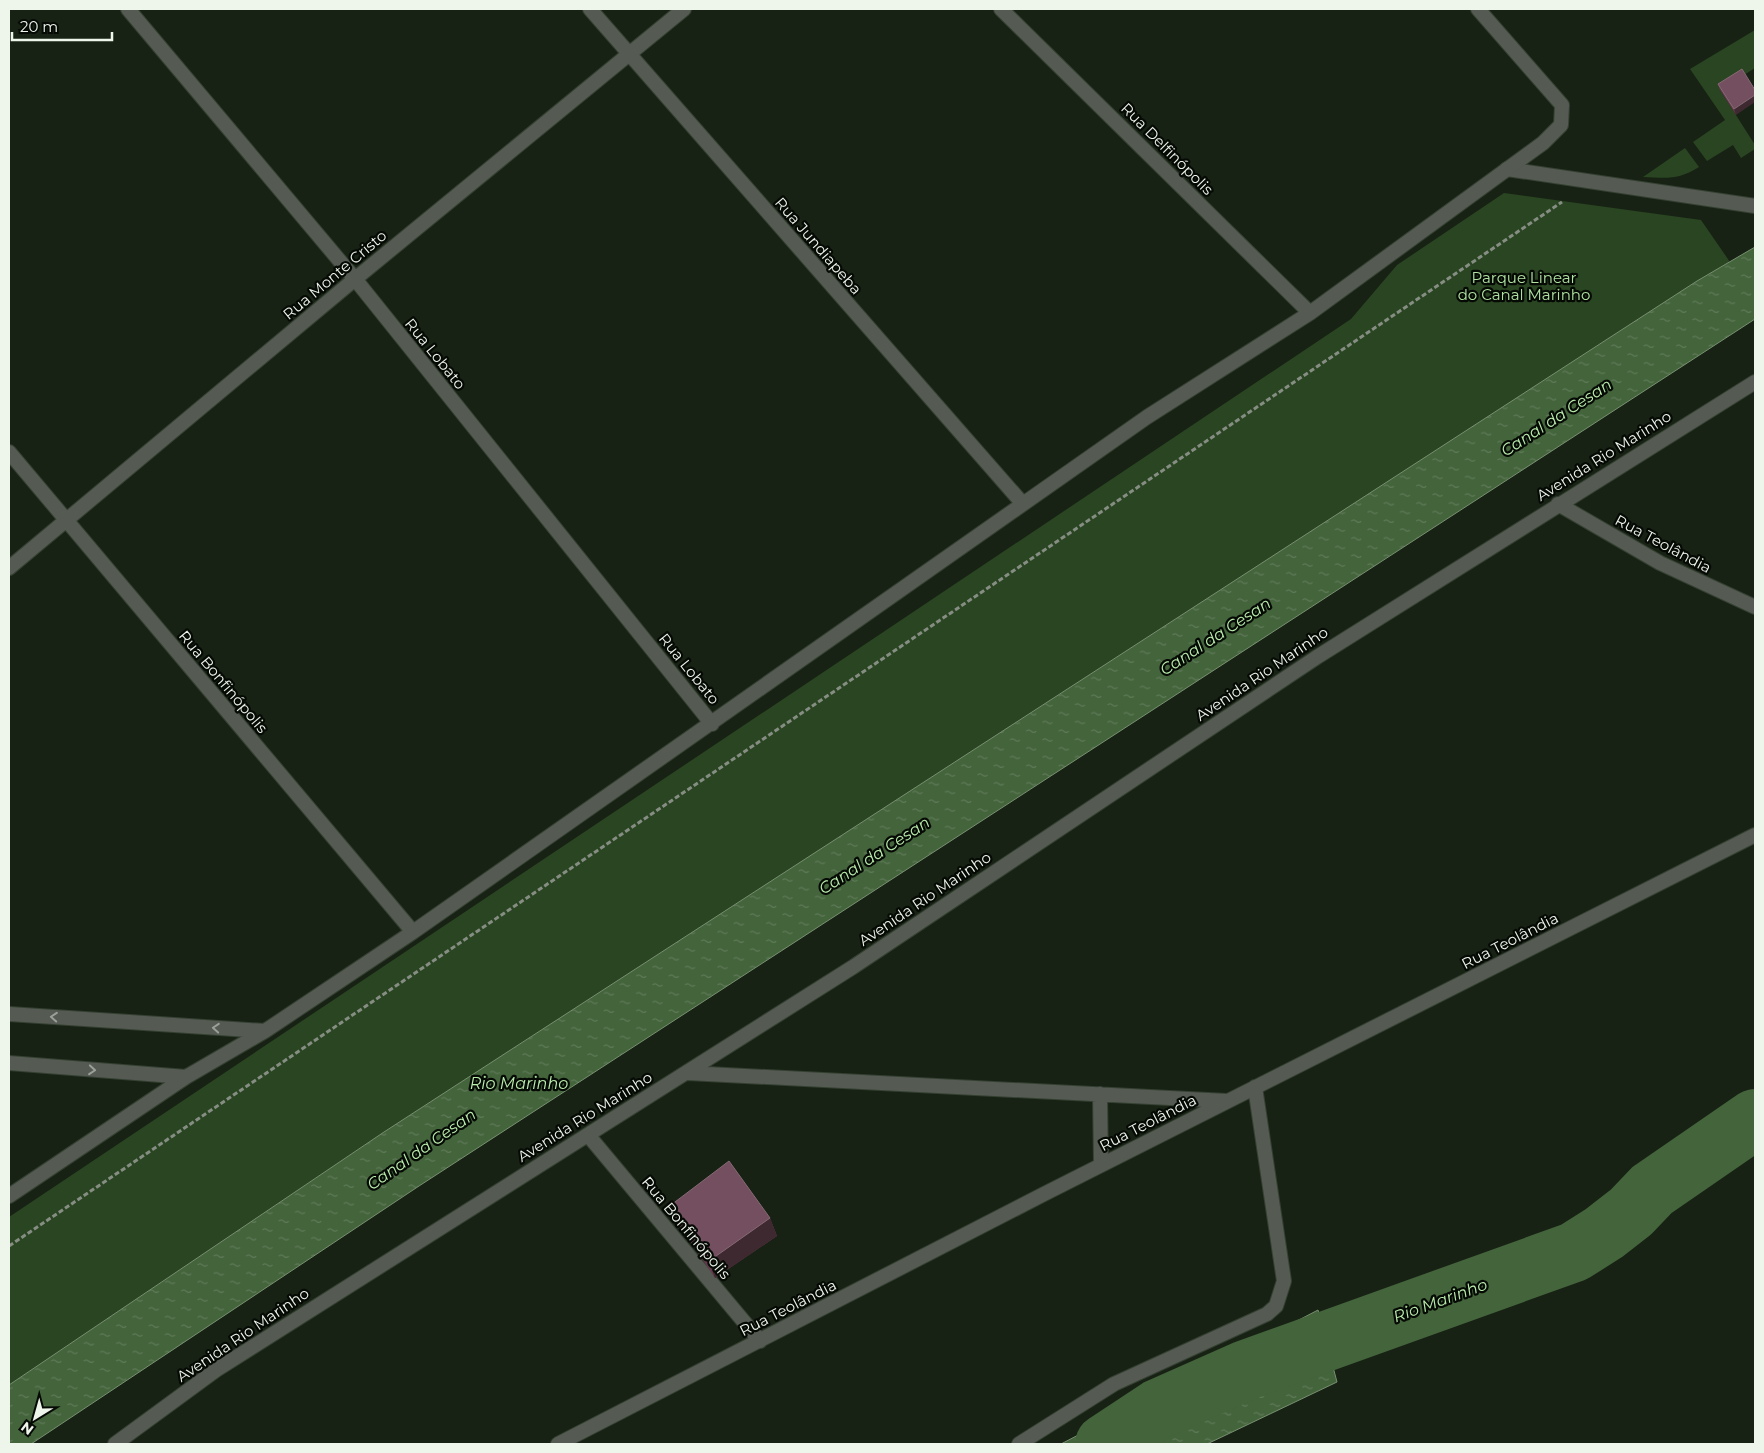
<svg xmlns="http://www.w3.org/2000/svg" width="1764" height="1453" viewBox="0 0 1764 1453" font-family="Montserrat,sans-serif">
  <defs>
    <pattern id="water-ripples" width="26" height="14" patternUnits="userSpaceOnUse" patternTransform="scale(1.25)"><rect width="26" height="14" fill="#44643c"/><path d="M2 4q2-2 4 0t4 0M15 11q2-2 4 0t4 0" fill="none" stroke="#5f7b58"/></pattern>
  </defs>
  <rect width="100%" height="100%" fill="#172214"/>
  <path fill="#2a4522" d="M1755,30V68L1720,90L1755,145V149L1741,158L1733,145L1707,161L1693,142L1725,120L1690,69Z
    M1685,148L1699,167C1678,180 1668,178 1643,177Z
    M1504,193L1701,220L1730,262L384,1132L9,1385V1217L1351,319L1397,265Z"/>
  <path fill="url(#water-ripples)" stroke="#779070" d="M1755,247V319L419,1186L31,1444H9V1385L384,1132L1697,281Z
    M1318,1310L1337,1382L1207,1444H1061Z"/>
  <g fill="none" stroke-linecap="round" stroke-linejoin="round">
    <path stroke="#44643c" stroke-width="60" d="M1105,1444L1158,1409L1246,1370L1574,1252L1604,1233L1631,1212L1652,1190L1755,1119"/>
    <g stroke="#354032" stroke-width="16">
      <path id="service" d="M1507,169L1755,206"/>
    </g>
    <g stroke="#354032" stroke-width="16">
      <path id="minor" d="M128,9L355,279L712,724
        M590,9L1023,504
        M1001,9L1310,313
        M9,452L413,932
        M1558,504L1660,563L1755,607
        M9,568L355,279L684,9
        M9,1014L265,1031
        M9,1063L186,1077
        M688,1073L1227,1101
        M1100,1094L1101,1165
        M588,1135L760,1341
        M9,1196L186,1077L265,1031L413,932L1147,417L1310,313L1543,143L1561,125L1562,105L1478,9
        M115,1444L216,1370L853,967L1317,657L1755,382
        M558,1444L1044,1194L1755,835
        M1019,1444L1114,1384L1267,1314L1276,1306L1284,1281L1255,1087"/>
    </g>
    <path stroke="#868e83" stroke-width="3" stroke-dasharray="5 2.5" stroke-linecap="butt" d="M9,1246L1562,202"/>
    <use href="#service" stroke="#555a53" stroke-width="14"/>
    <use href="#minor" stroke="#555a53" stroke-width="14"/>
  </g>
  <path fill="#643b4e" d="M1742,69L1736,115L1720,90L1718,84Z
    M671,1205L770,1218L777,1236L715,1278L677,1222Z"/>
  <path fill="#3f2930" d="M1755,95V102L1736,115L1734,109Z
    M770,1218L777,1236L715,1278L709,1261Z"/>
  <path fill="#734f5f" stroke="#866975" d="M1742,69L1755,90V95L1734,109L1718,84Z
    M729,1161L770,1218L709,1261L671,1205Z"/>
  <defs><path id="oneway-chevron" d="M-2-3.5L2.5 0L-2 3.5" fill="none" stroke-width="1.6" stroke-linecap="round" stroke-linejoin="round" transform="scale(1.25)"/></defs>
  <g stroke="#9aa097">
    <use href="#oneway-chevron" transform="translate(54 1017) rotate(-176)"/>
    <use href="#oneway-chevron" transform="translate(216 1028) rotate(-176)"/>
    <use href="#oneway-chevron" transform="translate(92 1070) rotate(5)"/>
  </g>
  <g text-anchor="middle" stroke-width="4.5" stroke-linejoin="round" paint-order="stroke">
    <g font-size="15" fill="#eef5eb" stroke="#060a05">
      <text transform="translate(1167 149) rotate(45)" y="5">Rua Delfinópolis</text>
      <text transform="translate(818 246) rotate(49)" y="5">Rua Jundiapeba</text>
      <text transform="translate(335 275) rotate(-40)" y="5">Rua Monte Cristo</text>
      <text transform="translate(435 354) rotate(51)" y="5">Rua Lobato</text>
      <text transform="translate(1604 456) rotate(-32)" y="5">Avenida Rio Marinho</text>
      <text transform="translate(1663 544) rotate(28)" y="5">Rua Teolândia</text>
      <text transform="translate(689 669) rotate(51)" y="5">Rua Lobato</text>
      <text transform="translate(1262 674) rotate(-34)" y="5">Avenida Rio Marinho</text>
      <text transform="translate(223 682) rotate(50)" y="5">Rua Bonfinópolis</text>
      <text transform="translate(925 899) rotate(-34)" y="5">Avenida Rio Marinho</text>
      <text transform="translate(1510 941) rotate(-27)" y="5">Rua Teolândia</text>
      <text transform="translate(585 1117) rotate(-32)" y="5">Avenida Rio Marinho</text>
      <text transform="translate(1148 1123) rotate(-27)" y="5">Rua Teolândia</text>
      <text transform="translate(686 1228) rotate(50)" y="5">Rua Bonfinópolis</text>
      <text transform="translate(788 1308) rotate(-27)" y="5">Rua Teolândia</text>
      <text transform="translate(243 1335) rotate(-34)" y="5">Avenida Rio Marinho</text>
    </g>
    <g font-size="15" fill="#b0e2a1" stroke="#060a05">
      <text x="1524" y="283">Parque Linear<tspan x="1524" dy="17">do Canal Marinho</tspan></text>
    </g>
    <g font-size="16" font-style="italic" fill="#bbeead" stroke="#060a05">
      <text transform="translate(1556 417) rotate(-33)" y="6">Canal da Cesan</text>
      <text transform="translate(1215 636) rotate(-33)" y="6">Canal da Cesan</text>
      <text transform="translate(874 855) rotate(-33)" y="6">Canal da Cesan</text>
      <text x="519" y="1089">Rio Marinho</text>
      <text transform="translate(421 1149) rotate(-35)" y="6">Canal da Cesan</text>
      <text transform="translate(1440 1300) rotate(-20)" y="6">Rio Marinho</text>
    </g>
  </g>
  <rect width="1764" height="1453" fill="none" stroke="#eef5eb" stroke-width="20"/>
  <g transform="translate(35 1418) rotate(217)" stroke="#060a05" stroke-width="4" paint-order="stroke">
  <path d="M0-4L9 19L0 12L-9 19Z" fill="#eef5eb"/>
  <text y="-8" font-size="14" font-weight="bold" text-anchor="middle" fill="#eef5eb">N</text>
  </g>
  <path d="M12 32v8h100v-8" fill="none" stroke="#eef5eb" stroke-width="2.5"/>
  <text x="20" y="32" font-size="15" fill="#eef5eb" stroke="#060a05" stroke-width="4" paint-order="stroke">20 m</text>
</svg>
